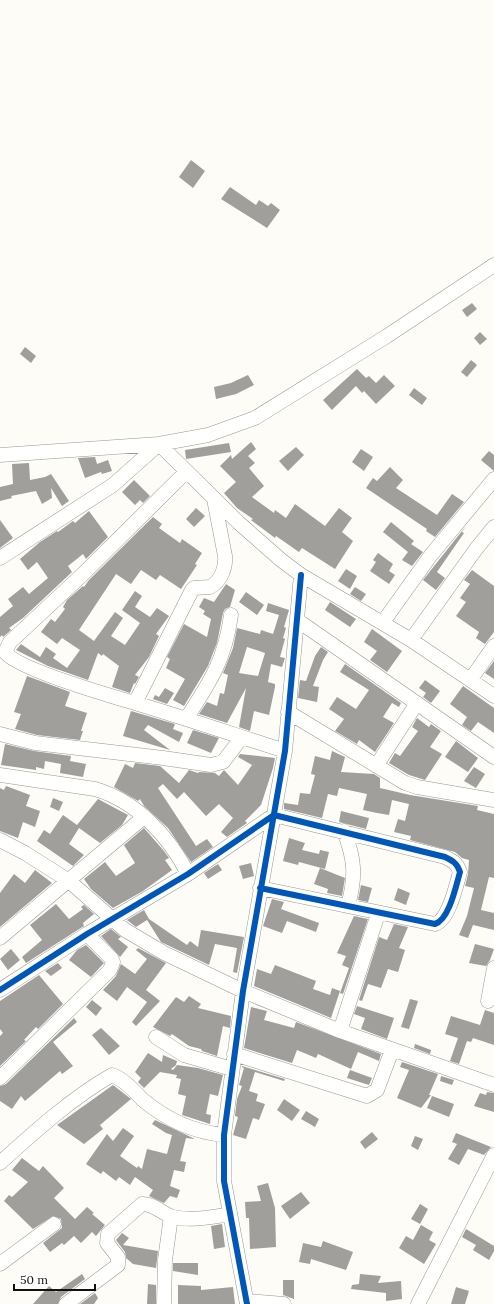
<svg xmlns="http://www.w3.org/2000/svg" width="494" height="1304" viewBox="0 0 494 1304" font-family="Lora,serif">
  <rect width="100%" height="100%" fill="#fdfcf7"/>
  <path fill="#a19f9c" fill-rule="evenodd" d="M191,160L205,171L193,188L179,177Z
    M230,187L256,205L259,200L268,206L271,203L280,210L267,228L221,199Z
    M472,303L477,309L467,317L462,310Z
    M480,332L487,339L480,345L474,338Z
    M25,347L36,356L31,363L20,354Z
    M471,360L477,365L467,377L461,372Z
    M357,369L366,378L369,376L376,383L384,375L395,386L376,404L364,391L362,393L356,386L332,410L323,400Z
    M248,375L254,385L236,394L216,399L214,387L231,383Z
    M414,388L427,398L422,405L409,395Z
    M251,442L256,449L248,456L255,463L249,468L264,486L252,497L274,513L275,510L286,518L295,504L325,526L339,508L352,518L342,532L353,541L335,569L302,548L299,552L276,536L275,538L251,520L253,519L237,508L224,493L236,482L220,466L231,455L232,459Z
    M229,443L231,452L186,459L185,450Z
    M296,447L304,455L288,471L279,461Z
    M361,449L373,457L364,471L352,462Z
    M489,451L494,455V471L481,460Z
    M95,457L97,464L108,460L112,471L102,474L101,472L85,478L78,458Z
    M29,463L30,480L45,477L51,474L69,501L62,506L51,488L52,498L42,504L36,491L11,496L12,498L0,501V487L13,484L12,464Z
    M390,467L403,480L396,488L437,515L452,494L464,502L435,537L426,531L427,529L366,488L373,478L377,481Z
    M134,480L150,496L143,503L140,500L135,505L122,492Z
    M196,508L205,516L194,527L186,519Z
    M89,511L108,537L86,559L83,554L68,566L72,572L23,618L9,628L11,630L3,637L2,635L0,637V617L13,606L8,599L23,587L29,594L48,578L37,562L28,570L20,559L40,542L57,531L58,532L73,521L75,523Z
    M153,517L162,524L159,528L180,543L182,539L202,553L195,564L197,565L181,589L160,575L156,580L141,570L131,584L116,574L79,630L94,641L115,612L123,618L111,636L125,645L140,623L122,610L135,591L142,596L135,607L150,617L157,608L169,616L156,634L159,636L149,657L135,675L139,677L135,684L134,683L130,693L112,687L119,666L103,654L102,656L98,653L88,680L48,666L16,650L21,644L40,657L46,647L56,654L53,658L67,668L80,650L62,638L57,644L41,632L51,619L55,622L65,609L63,607L67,600L83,586L84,587L89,580Z
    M0,520L13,538L0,548Z
    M391,522L414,541L411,544L423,552L412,566L402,560L408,552L383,532Z
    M466,526L462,532L464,533L437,572L445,578L436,590L423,580Z
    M378,553L393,564L389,571L395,575L389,584L370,571L376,562L373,560Z
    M346,569L357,576L350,589L338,581Z
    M472,570L494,586V632L485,644L476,638L479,632L456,616L466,602L460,598L470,584L464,580Z
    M226,584L235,590L230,607L225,609L223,613L217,643L208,666L184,706L173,700L185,679L166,668L170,659L167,657L184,624L207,637L211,619L203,614L205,611L199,607L204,598L214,602Z
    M355,587L366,594L361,601L350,594Z
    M246,592L264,605L257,615L239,602Z
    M330,602L356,619L350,627L325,610Z
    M268,603L289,610L284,627L286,628L283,638L285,639L280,657L285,658L282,667L271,664L268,682L275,684V687L269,715L254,711L250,731L239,727L246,688L227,723L199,714L207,702L217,706L220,693L224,694L228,675L223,673L233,648L237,628L260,634L261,630L273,634L279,615L266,611ZM247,647L265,653L258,676L239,673Z
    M372,629L402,651L387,672L370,660L377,651L364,642Z
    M321,647L328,652L323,660L313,686L319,687L317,702L298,698L300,680L306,681L315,656Z
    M494,661V679L485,673Z
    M345,664L401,703L399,707L392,703L383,717L394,723L375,752L359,740L357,744L335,731L344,719L329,709L337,697L356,709L369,690L340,672Z
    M27,676L70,692L65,706L87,713L81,731H83L80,740L37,735L15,729L21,714L14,712Z
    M425,680L440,691L431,703L423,697L426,693L419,688Z
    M463,686L494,708V733L478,722L471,731L462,725L467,717L450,704Z
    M165,688L174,693L167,704L153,699L155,695L159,697Z
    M131,711L175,724L173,729L183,733L179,742L148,725L144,730L170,750L123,736Z
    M417,718L429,727L431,724L441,731L430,747L442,754L425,780L409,775L389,763L395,753L400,756L418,731L412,727Z
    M193,730L219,738L211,753L187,743Z
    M456,741L478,758L468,772L445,757Z
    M5,744L34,751L71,756L70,761L86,764L83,777L60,773L61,764L45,761L44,769L36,767V770L1,765Z
    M332,751L345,757L341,772L374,774L380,778V788L410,795L478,806L477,810L494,814V878L489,877L481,910L494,913V930L473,925L468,938L459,935L467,916L474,888L465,886L468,874L469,860L462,858L455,852L410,840L411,836L394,832L398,819L405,821L409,804L392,800L389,815L377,813L363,810L367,794L339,788L337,796L328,794L322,818L284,809V803L298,805L300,793L310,794L315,775L311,774L315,756L330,760Z
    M240,754L275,758L273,768L261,805L245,821L247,823L227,837L221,832L233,818L219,804L206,816L184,792L177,799L163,784L158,788L196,846L207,839L213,847L191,862L168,828L144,806L140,799L138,801L114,787L125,764L133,768L135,763L160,766L179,783L189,770L198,773L199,772L215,773L219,776L224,770L238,785L252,765L238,757Z
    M474,767L485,774L476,788L464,781Z
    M6,786L30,795L26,806L40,811L35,827L23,822L18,838L0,831V788L4,790Z
    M53,798L63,802L59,811L50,807Z
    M98,799L128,815L122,825L100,843L79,828L69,844L84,855L73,866L37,841L44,830L50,834L63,815L77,825Z
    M341,811L369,818L366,829L339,822Z
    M144,828L164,851L169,858L165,860L172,870L143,891L113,908L91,889L84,879L105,862L116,876L135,863L124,845Z
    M289,838L305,843L302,850L319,854L320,850L329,852L325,869L299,862L298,865L283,861Z
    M251,863L254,876L243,879L239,866Z
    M218,864L222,870L208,879L204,873Z
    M320,868L345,878L342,896L327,893L328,889L314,884Z
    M35,870L52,883L0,927V893L14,874L25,883Z
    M361,885L372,888L368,902L358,900Z
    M398,888L410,893L406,905L394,900Z
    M272,899L284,902L281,909L319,923L316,932L287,921L282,933L263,926Z
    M56,904L69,919L83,909L81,907L84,905L94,914L83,923L84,926L26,963L22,957L42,940L30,925Z
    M144,910L149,919L187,945L190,941L198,947L201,930L244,937L237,973L233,972L237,948L215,944L209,965L161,942L147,920L136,927L127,920Z
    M354,916L368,919L343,994L340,993L349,968L342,965L346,956L337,953Z
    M394,924L408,927L399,948L405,950L398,972L388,969L381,988L368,984L362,1001L359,1000L379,937L387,940Z
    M111,929L121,937L118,939L128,947L120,957L101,936Z
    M475,944L494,949L490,960L486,966L469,963Z
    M86,945L104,963L91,977L69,960L77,950Z
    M138,948L166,963L146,990L160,1001L136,1026L132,1022L147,1002L127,987L117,1001L103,990L116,976L121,964L135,974L147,959L136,950Z
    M11,949L20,960L8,970L0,959Z
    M58,963L62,968L51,976L45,971Z
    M275,965L316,981L313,989L330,995L332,988L340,991L331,1018L254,986L257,969L271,974Z
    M39,975L63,1004L38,1029L36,1027L24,1040L26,1041L0,1066V1036L3,1033L0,1029V1001Z
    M189,996L201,1004L198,1008L231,1016L230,1028L223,1026L217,1056L202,1051L201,1049L189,1046L172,1034L170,1036L153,1027L176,997L184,1002Z
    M410,999L418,1001L409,1029L401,1027Z
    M92,1000L102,1008L96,1016L86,1007Z
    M357,1006L394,1018L387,1039L361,1029L365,1018L354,1014Z
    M251,1007L267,1011L264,1020L294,1028L296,1022L381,1054L379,1061L358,1052L351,1069L318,1054L316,1058L297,1050L292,1063L244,1048Z
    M485,1010L494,1013V1045L473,1038L471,1042L467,1041L459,1064L450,1061L458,1038L445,1034L451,1016L480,1025Z
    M74,1018L77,1022L53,1042L73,1066L62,1074L60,1071L25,1101L21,1096L12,1109L0,1101V1086L6,1084Z
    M101,1028L120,1046L109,1055L92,1035Z
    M415,1044L431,1050L430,1054L414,1048Z
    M148,1053L162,1062L163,1055L177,1061L176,1065L171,1069L173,1070L177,1065L198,1068L223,1075L218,1096L210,1094L206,1114L211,1115L210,1124L182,1115L186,1096L178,1094L181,1079L176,1078L177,1075L160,1072L144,1088L138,1082L141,1078L135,1072Z
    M402,1062L438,1074L429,1095H431L421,1108L397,1098L409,1070L400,1067Z
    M242,1066L285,1079L284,1081L255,1072L249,1091L258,1094L256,1101L265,1104L259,1120L253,1118L246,1139L233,1135L238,1117L235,1116L237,1099L242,1086L239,1085L244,1068L242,1067Z
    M350,1070L372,1078L369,1085L347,1078Z
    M441,1076L454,1080L452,1085L440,1081Z
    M113,1085L131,1099L100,1125L103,1129L84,1144L57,1125Z
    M487,1092L494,1093V1112L474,1106L480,1093L486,1095Z
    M432,1096L454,1104L449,1117L427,1108Z
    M284,1099L300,1110L292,1121L277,1110Z
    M306,1111L319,1119L315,1127L301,1119Z
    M155,1120L195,1139L186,1138L180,1161L186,1162L184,1172L174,1170L170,1186L180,1190L177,1198L170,1196L164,1203L149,1196L153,1190L135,1177L130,1185L119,1177L116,1181L103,1171L101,1174L86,1164L107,1134L113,1141L123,1128L134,1136L120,1156L137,1168L138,1166L142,1169L147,1149L167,1154L172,1135L166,1133L152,1124Z
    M372,1132L378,1139L365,1149L360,1142Z
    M456,1133L491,1147L484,1155L468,1149L459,1165L448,1159L457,1144L452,1142Z
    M415,1136L423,1139L418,1150L411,1146Z
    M22,1158L39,1171L43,1166L64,1188L54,1198L75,1219L87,1207L94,1213L92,1214L105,1225L96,1236L92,1232L81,1243L74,1236L64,1245L62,1243L50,1252L43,1243L62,1228L61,1219L53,1216L33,1229L4,1201L9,1195L12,1197L28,1182L12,1170Z
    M268,1183L275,1208L276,1247L250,1249L249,1218H246L245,1202L261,1201L257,1186Z
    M301,1192L310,1203L290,1219L281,1206Z
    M420,1204L428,1209L420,1224L411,1219Z
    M222,1224L225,1247L214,1249L211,1226Z
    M421,1225L433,1232L429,1240L436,1244L424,1264L399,1248L406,1236L413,1240Z
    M466,1229L494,1246V1251L489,1260L473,1250L476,1245L462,1237Z
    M122,1233L129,1238L123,1245L158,1251L156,1268L133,1264L126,1258L125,1252L116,1240Z
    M323,1241L353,1252L346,1270L311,1259L310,1264L299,1262L303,1243L321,1247Z
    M173,1263H198V1275L173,1271Z
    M82,1274L85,1279L61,1297L58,1304H33L49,1286L56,1292Z
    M360,1274L381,1276L378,1283L401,1281L402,1299L386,1301V1293L351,1289L352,1285L359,1284Z
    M283,1280H294V1299L283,1295Z
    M148,1284L156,1285V1304H147Z
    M178,1285L201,1286V1290L233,1287L235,1304H178Z
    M456,1287L469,1291L465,1304H451Z
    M95,1293L98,1298L94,1304H80Z"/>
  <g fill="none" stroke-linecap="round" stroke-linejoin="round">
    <g stroke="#979795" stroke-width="15">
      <path id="minor" d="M0,455L159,444L208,435L255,418L387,336L494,265
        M186,472L81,576L10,642L5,652C17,669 111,696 135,703C185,718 235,735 285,751
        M0,558L113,485L159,444L239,523L281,560L301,575L411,640L494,696
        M297,620L494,757
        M383,622L431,555L494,479
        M411,640L476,549L494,527
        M471,679L494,646
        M135,703L192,590L194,588L210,587C221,581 226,568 225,556L214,499
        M288,712L405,783L417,787L494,800
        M186,719C210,682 225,660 231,615
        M0,734L35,743L163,758L211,765L223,762L242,737
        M376,766L417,703
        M0,775L95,789C136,801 169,836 188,874
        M344,831C355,860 356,876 348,906
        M0,840L25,853L69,881L125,930L164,953L243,991L340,1031L494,1085
        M0,938L144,817
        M0,990L87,934L188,874L274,815L445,857C453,861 457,863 460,872C456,886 449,920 435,924L260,888
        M488,1001L494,968
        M340,1031L378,914
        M156,1037L184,1055L232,1069
        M234,1054L367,1096L377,1090L392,1050
        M0,1078L110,970L113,962L111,958L87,934
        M0,1163C33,1133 73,1097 112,1075C124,1079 134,1091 143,1100C167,1120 192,1132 224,1135
        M0,1264L54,1224
        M247,1301L284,1304
        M66,1304L118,1265V1257L107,1243L108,1234L142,1204C152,1203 161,1212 170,1216C188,1222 212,1217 230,1214
        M164,1304L165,1260L171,1216
        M247,1304L224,1181V1135L243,991L285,751L301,575
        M418,1304L494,1155"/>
    </g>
    <use href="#minor" stroke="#fffffe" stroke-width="14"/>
    <g stroke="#fff" stroke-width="8">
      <path id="cycleway" d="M0,990L87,934L188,874L274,815L445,857C453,861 457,863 460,872C456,886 449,920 435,924L260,888
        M247,1304L224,1181V1135L243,991L285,751L301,575"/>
    </g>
    <use href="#cycleway" stroke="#0057b8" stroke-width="6"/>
  </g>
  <path d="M14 1284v6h81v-6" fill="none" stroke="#111111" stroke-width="2"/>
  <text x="20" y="1284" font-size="12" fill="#111111" stroke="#ffffff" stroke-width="3" paint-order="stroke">50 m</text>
</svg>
